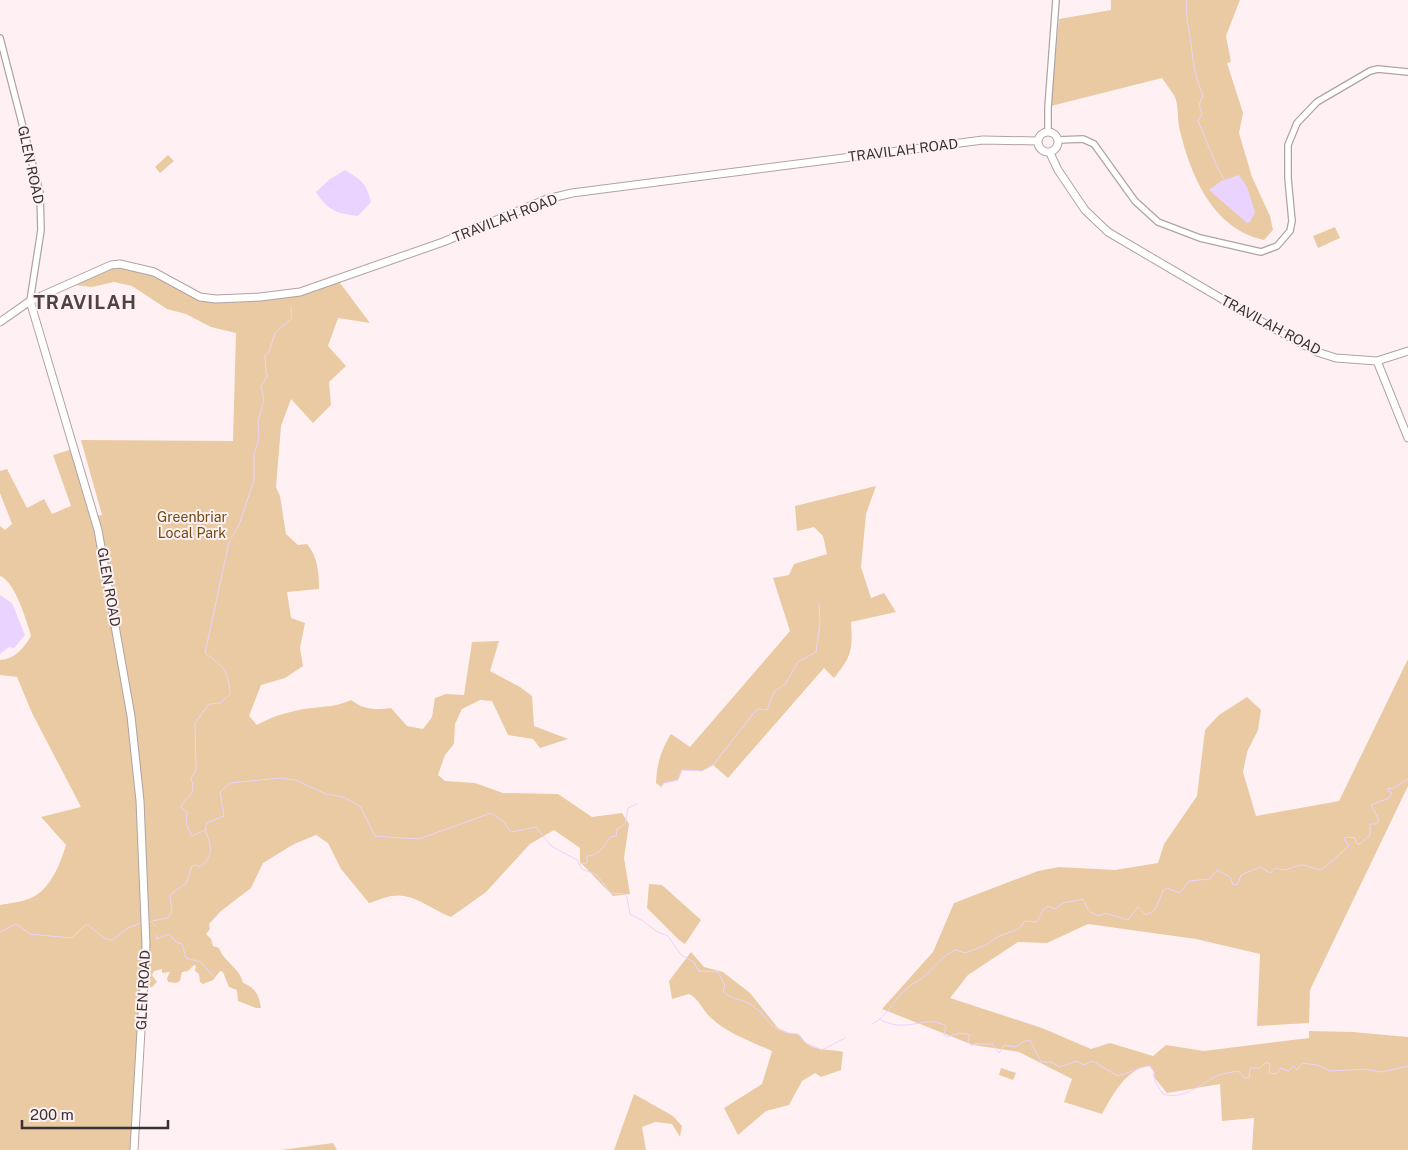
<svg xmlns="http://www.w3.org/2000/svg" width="1408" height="1150" viewBox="0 0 1408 1150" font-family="'Public Sans',sans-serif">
  <rect width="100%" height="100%" fill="#fff1f3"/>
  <path fill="#e9caa2" d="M1111,0H1240L1226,36L1231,62L1227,63L1243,113L1239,133L1252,177L1270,216L1273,230L1264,240C1213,229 1191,176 1180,131C1177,120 1179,107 1175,97C1171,90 1166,84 1162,78L1051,106L1059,19L1111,10Z
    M168,155L174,161L160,173L155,167Z
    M1335,227L1340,238L1318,248L1313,236Z
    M111,265L154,272L200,297H260L329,282L340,283L370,323L338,318L328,346L346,366L329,382L331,405L313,423L291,399L281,426L276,487L280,496L286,534L298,545L307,544C318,557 319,573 319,589L287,592L291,618L305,623L300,648L303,666L285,678L261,685L249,716L257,725C276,714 298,709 321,707C332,706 340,705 351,700C364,710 375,710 391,708L407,726L423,729L432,717L435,698L446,694L464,695L472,642L499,641L490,671L520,687L532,696L534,726L568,739L540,748L533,739L508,735L492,701L480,700L462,709L455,724L454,744L445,755L438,775L445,781L475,783L503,793L558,794L592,817L622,813L629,824L624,858L630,894L613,896L580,862V848L554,830L530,844L486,892L451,917C432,910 413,892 392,896C384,897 376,901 369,903L341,869L328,843L316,835L294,844L263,863L251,888L221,911L209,924L210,929L206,934L211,939L213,946L219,948C223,961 240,968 243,983C255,987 259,995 261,1008H256L238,1001L237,990L229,987L223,972L220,971L213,980L203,984L200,982L199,974L195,971L196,966L194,965L188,971L182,972L180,981L176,983L168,982L167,978L170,972L162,973V969L154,971L152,975L157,982L152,987L145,989L134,1150H0V905C10,903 22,902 31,898C51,889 60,864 66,845L41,817L81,807L32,713L17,677L0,675V660C15,659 24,648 31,636C27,622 15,581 0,576V526L5,530L12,524L0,493V471L7,469L27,508L44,499L52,514L71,506L53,455L73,449L94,516L102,515L81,440L233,441L236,333L211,327L186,314L167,309L132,286L114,282L92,287L64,284Z
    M876,486L866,514L861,567L871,598L884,593L896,612L851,622C853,651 851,657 834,678L824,668L728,778L713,765L702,771L682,770L678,780L664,783L661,787L656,783C657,763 661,750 671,734L690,747L790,631L773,578L789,575L794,564L827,554L823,536L814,527L797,531L795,506Z
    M1408,659V786L1310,990L1309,1023L1257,1026L1260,954L1196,939L1088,924L1047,943L1018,942L968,975L950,998L1042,1028L1091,1049L1110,1043L1153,1056L1166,1045L1204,1051L1309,1038V1031L1353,1032L1408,1037V1150H1252L1254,1118L1222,1121L1220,1084L1167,1093L1153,1076L1154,1072L1150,1066C1127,1067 1112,1096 1102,1114L1064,1102L1072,1079L1019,1052L973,1045L882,1009L933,952L954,903L1038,871L1059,867L1115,870L1158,863L1164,844L1197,796L1205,730L1219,715L1247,697L1261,710L1258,730L1247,752L1243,772L1256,816L1339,801Z
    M649,884L662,885L701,920L685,944L679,940L647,908Z
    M691,952L704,967L723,972L750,993L778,1028L789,1033L798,1034C802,1036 802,1040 806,1043C814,1051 832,1049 843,1052L841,1070L821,1077L815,1073L802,1081L789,1105L766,1111L738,1135L724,1108L762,1084L772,1051C750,1041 728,1034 710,1017C702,1009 699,999 689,994L672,999L669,981Z
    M1001,1068L1016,1073L1013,1080L999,1075Z
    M634,1094L673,1116L682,1126L680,1137L672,1124L655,1122L642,1127L646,1150H614Z
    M333,1143L337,1150H281Z"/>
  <path fill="#ead3fe" d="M345,170C361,180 366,182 371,202L358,216C338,214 327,210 316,192L330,179Z
    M1239,175L1247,187L1255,212L1250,222L1247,223L1209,190L1221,181Z
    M0,595L12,603L25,635L14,648L9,647L0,654Z"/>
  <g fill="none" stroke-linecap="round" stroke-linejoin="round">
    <path stroke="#ead3fe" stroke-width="1" d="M1187,0C1185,15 1189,28 1191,43C1193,62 1195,78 1203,95L1199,105L1202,114L1198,121C1207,140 1213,162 1224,179
      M661,787L664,783L678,780L682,770L702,771L713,765L752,715L758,709L767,710L774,692L786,683L798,662L816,652L820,624L819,604
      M205,830L192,836L186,823L187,812L181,807C188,792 197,798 191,778L196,770L195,723L209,704L220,703L230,694C228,670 224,667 205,653L229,542L239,525L254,480V454L259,439L258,421L264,399L261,386L268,375L266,374L265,355L269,352L275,333L292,318L291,307
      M580,864L587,863V856C599,856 604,846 610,837L616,836L617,829L625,824L628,808L637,804
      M148,922L167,918L172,912L170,895L186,883L192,866L196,865L199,867C215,859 211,843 205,830L207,823L224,816L220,792L230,783L280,778L295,780L326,794L343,797L360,806L375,836L419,839L491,813L503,821L511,832L536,827L551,846L577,860L582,869L597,875L610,892L615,894L623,893L627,897L630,914L643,921L656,931L668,936L681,955L694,962L699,971L718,972L725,985L723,991C731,1000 740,998 750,1004C769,1015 768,1033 798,1034L806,1043L822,1050L845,1038
      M152,923L156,927
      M0,932L16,924L30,934L72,938L85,925H88L104,938L112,940L128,928L141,923
      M157,935V939L169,934L176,942L182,944L186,958L201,962L213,976
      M881,1020C887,1023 896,1026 904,1025C920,1025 929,1017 946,1026L944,1035L947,1037C955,1034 962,1032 970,1035L968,1041L971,1046L974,1044H992L999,1053L1004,1045L1016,1047L1022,1042L1030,1040L1041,1062H1051L1060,1067L1077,1061L1083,1065L1092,1061L1118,1076C1129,1073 1139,1067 1150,1066L1154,1072L1155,1082L1163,1094C1185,1101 1200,1083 1219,1075C1225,1073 1232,1072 1239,1071L1244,1078H1249L1250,1068H1260L1266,1062L1270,1064L1269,1073L1276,1074L1281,1068L1288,1071L1294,1066L1297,1070L1302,1063L1317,1065L1330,1071L1363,1069L1382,1072L1408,1066
      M872,1024C888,1016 892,1003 904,991C910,984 920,981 926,975C936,965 942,956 956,950L965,953L986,945L999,936L1019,929L1025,921L1037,922L1043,910L1048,906L1055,909L1063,903L1083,899C1088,909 1087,912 1099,916L1105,913L1128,920L1138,907L1146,915L1155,910L1163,891L1167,888L1180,893L1189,881L1210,879L1217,870L1230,877L1233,885L1238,884L1241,875L1260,867L1270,873L1276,868C1287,873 1291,866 1302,865C1309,865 1316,871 1322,869C1325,868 1345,849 1349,846L1344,839L1346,837L1355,838L1356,843L1360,844L1370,835V824H1376L1379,820L1371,805L1389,798L1392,793L1388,791V788L1392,789L1408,779"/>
    <g stroke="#b0a3a5" stroke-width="8">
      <path id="minor" d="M0,38L40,193L41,230L30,301
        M1048,132V108L1056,0
        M1058,140L1083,139L1094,144L1135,201L1158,222L1200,238L1261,252L1277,246L1290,231L1292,221L1288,178V145L1297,123L1317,102L1370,71L1378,69L1408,72"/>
    </g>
    <g stroke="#b0a3a5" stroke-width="9">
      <path id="major" d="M1038 142a10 10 0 1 1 20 0a10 10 0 1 1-20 0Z
        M1050,153L1058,170L1085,210L1108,232L1251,316L1317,352L1336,358L1377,361L1408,351
        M30,301L98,530L131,716L140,801L146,945L134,1150
        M0,322L30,301L111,265L120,264L154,272L200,297L216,299L260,297L300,292L443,242L547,199L572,193L983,140L1038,141
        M1377,361L1408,438"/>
    </g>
    <use href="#minor" stroke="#fff" stroke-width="5.5"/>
    <use href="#major" stroke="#fff" stroke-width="7"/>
  </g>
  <g text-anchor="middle" stroke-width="4" stroke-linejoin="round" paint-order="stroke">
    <g font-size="14" fill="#373233" stroke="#fff1f3">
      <text transform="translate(903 150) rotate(-7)" y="5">TRAVILAH ROAD</text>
      <text transform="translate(31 165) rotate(78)" y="5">GLEN ROAD</text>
      <text transform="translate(505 218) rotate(-21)" y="5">TRAVILAH ROAD</text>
      <text transform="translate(1271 325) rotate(28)" y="5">TRAVILAH ROAD</text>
      <text transform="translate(109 587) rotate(80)" y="5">GLEN ROAD</text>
      <text transform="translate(143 990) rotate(-87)" y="5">GLEN ROAD</text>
    </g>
    <g font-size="14" fill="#6f4b11" stroke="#fff1f3">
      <text x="192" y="522">Greenbriar<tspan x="192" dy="16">Local Park</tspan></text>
    </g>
    <g font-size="19" font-weight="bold" letter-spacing="1" fill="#4e4344" stroke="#fff1f3">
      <text x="85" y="309">TRAVILAH</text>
    </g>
  </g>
  <path d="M22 1120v8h146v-8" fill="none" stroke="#373233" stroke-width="2.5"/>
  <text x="30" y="1120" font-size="15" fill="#373233" stroke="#fff1f3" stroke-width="4" paint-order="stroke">200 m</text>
</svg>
